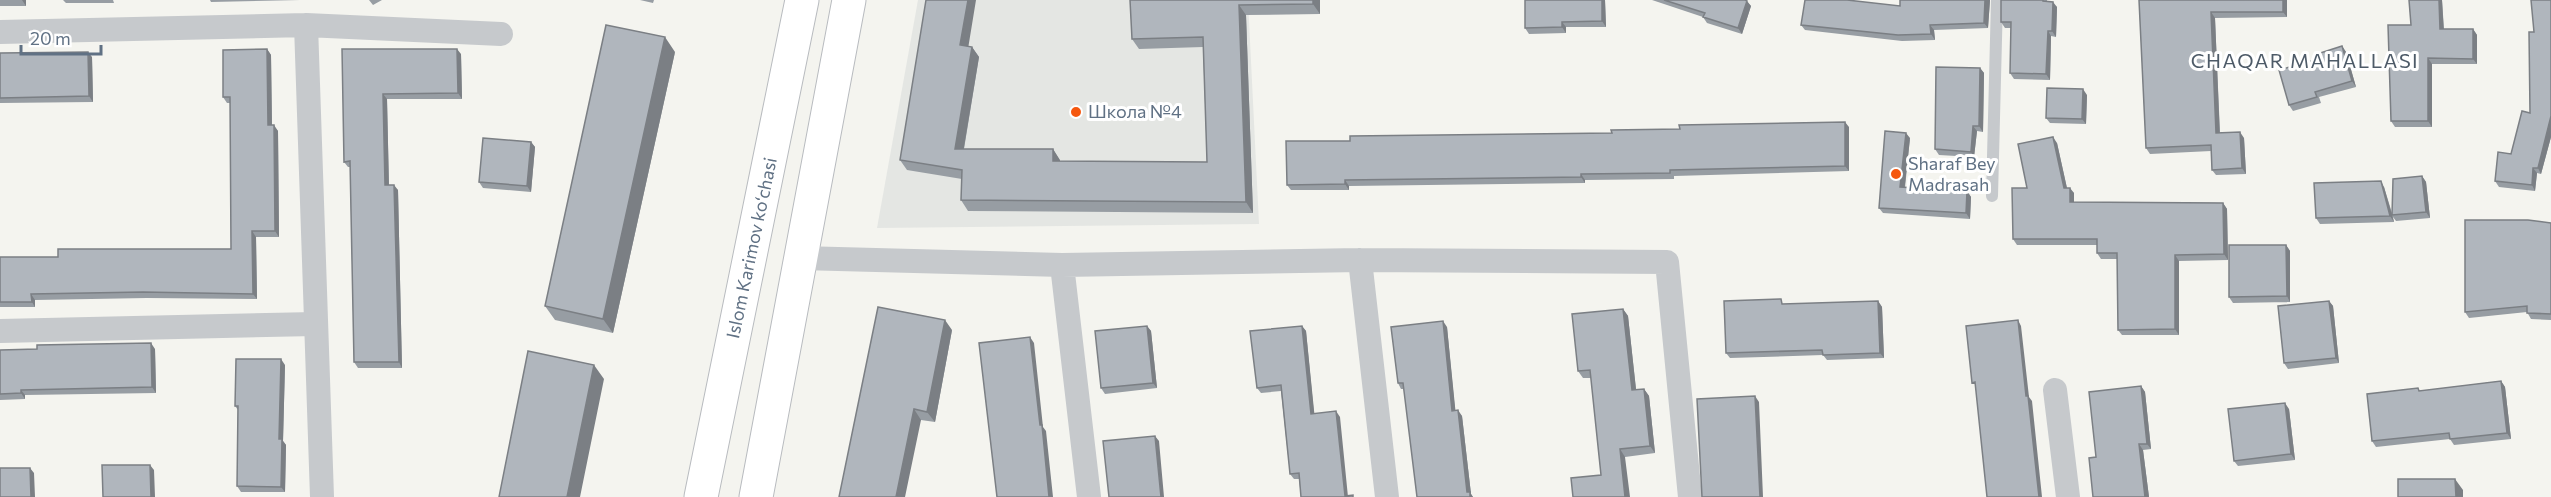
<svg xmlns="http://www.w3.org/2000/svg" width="2551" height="497" viewBox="0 0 2551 497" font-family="Commissioner,sans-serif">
  <rect width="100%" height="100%" fill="#f4f4ef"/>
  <path fill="#e4e6e3" d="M918,0H1248L1259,224L877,228Z"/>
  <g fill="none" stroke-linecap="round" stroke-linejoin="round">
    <g stroke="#b8bbbf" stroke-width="35">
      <path id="primary" d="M701,497L802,0
        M756,497L849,0"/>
    </g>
    <path stroke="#c6c9cc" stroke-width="12" d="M1992,196L1997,0"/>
    <path stroke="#c6c9cc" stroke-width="24" d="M306,25L322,497
      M0,32L306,25L501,34
      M800,258L1062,265L1360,260L1667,262L1690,497
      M1360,260L1387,497
      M1062,265L1089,497
      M0,331L315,324
      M2055,390L2068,497"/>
    <use href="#primary" stroke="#fff" stroke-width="33"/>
  </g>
  <path fill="#979da3" d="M0,0H26V6H0Z
    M63,0H128H113L114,3H66Z
    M210,0H300L211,2Z
    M369,0H382L373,5Z
    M640,0H654L653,3Z
    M1130,0H1320V14L1246,15L1253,213L968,211L961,200L962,179L907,170L900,160L969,46L972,47L979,57L964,149H1053L1060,161L1207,162L1203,47L1139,49L1132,39Z
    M1525,0H1605L1606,27H1566V33L1529,34L1525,28Z
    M1652,0H1745L1751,6L1742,34L1707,23L1703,17Z
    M1900,0H1990L1988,28L1934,30L1935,40L1902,41L1805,30L1801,25L1900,6Z
    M2001,0H2047V1L2057,7L2056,37L2051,36L2050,80L2014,79L2010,73L2011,28H2005L2001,22Z
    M2139,0H2287V17L2215,18L2220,133L2244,138L2246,174L2216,175L2212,170L2211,151L2150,154L2146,148Z
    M2442,0L2444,29H2473L2477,35V64H2432V127H2395L2391,121L2411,25Z
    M2551,0V137L2541,174L2537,173L2535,191L2499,187L2495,181L2511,154L2530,113L2534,32Z
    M2342,46L2346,52L2356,87L2319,97L2321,103L2293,111L2289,105L2315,60Z
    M267,49L271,55L272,125L278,131L279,237H256L257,299L147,298L35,300V307H0V257H58L231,249L230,103H227L223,97Z
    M342,49L461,54L462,99H387L389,185L398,190L402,368H358L354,362L350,167H348L344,162Z
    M675,52L613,333L555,320L545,306Z
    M0,53L92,57L93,102L0,103Z
    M1980,68L1984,73L1983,132L1977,131L1974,157L1939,155L1935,149Z
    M2087,95L2086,124L2050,123L2046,118Z
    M1849,127V171L1674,176V179L1585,180V183L1349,186V190H1291L1287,185L1350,141Z
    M1910,138L1905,188L1967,191L1971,197L1970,219L1883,213L1879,208Z
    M531,142L535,147L531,192L483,188L479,182Z
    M2057,143L2067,188L2074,193V202L2223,203L2227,209L2228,260L2179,261V335H2122L2118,330L2117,259H2101L2097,253V245H2017L2013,239L2027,188Z
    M2422,176L2426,182L2430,218L2396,221L2393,217L2394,222L2320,224L2316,218L2384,187L2392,213Z
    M2551,223V320L2531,319L2527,312L2469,318L2465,312Z
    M2286,245L2290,251V302L2233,303L2229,297Z
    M1878,301L1882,307L1884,358L1827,360L1823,355L1730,358L1726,353L1785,304Z
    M2329,301L2333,306L2339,363L2288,369L2284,363Z
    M1623,309L1628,316L1636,390L1644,389L1649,396L1655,453L1625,457L1601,475L1591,378H1583L1578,371Z
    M1147,326L1151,331L1157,388L1105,394L1101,388Z
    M1302,326L1306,331L1314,414L1340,417L1301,497L1299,479H1294L1290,474L1281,391L1261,393L1257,388Z
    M1447,327L1455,410L1462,416L1471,494L1473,497H1417L1404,389H1401L1398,383Z
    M952,330L935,422L921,420L839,497Z
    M155,349L156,393L25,395V399L0,400V350Z
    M285,365L283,441L286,445L285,492H241L237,486L238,410L235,406Z
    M2501,381L2505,387L2511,439L2454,445L2450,439L2376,447L2372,441L2420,391Z
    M2141,386L2145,392L2151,449L2143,450L2149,497H2093L2096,457Z
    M2289,409L2295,460L2238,466L2234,461Z"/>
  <path fill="#7b7f84" d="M22,0H26V6Z
    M968,0H976L967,55L960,45Z
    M1313,0H1320V14L1313,4Z
    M1602,0H1605L1606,27L1602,21Z
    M1985,0H1990L1988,28L1984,23Z
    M2283,0H2287V17L2283,12Z
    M2439,0H2442L2444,35L2440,29Z
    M1747,1L1751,6L1742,34L1738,28Z
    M2053,2L2057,7L2056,37L2052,31Z
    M1239,5L1246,15L1253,213L1246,202Z
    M2211,12L2215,18L2220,139L2216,133Z
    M1562,22L1566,27V33L1562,27Z
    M1930,25L1934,30L1935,40L1931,34Z
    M2473,29L2477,35V64L2473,59Z
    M2048,31L2051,36L2050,80L2046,74Z
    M665,37L675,52L613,333L603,319Z
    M2342,46L2346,52L2356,87L2352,81Z
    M972,47L979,57L962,159L955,149Z
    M267,49L271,55L272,131L268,125Z
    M457,49L461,54L462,99L458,93Z
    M88,52L92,57L93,102L89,96Z
    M2428,58L2432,64V127L2428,121Z
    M1980,68L1984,73L1983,132L1979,126Z
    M2083,89L2087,95L2086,124L2082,119Z
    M383,94L387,99L389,190L385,185Z
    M2551,116V137L2541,174L2538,168Z
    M1845,122L1849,127V171L1845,166Z
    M274,125L278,131L279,237L275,231Z
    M1973,126L1977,131L1974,157L1971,152Z
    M2240,132L2244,138L2246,174L2242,168Z
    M1906,133L1910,138L1904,193L1900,187Z
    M2053,137L2057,143L2068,193L2064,188Z
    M531,142L535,147L531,192L527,186Z
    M1053,149L1060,160V171L1053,161Z
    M2533,168L2537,173L2535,191L2532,185Z
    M1581,174L1585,180V183L1581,177Z
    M2422,176L2426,182L2430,218L2426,212Z
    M1345,180L1349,186V190L1345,184Z
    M2381,181L2384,187L2394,222L2390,216Z
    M394,185L398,190L402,368L399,362Z
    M2070,188L2074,193V207L2070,202Z
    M1967,191L1971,197L1970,219L1966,213Z
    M2223,203L2227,209L2228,260L2224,254Z
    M252,231L256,237L257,299L253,294Z
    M2286,245L2290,251V302L2287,296Z
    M2175,255L2179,261V335L2175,329Z
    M31,294L35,300V307L32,302Z
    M1878,301L1882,307L1884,358L1880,353Z
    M2329,301L2333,306L2339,363L2336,358Z
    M1623,309L1628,316L1637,398L1632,390Z
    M945,320L952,330L935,422L927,412Z
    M2018,320L2021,326L2029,397L2032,401L2042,497H2039L2026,396Z
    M1443,321L1447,327L1456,416L1452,411Z
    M1147,326L1151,331L1157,388L1153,383Z
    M1302,326L1306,331L1315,420L1311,414Z
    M1030,337L1034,343L1043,427L1046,431L1053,497H1049L1040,425Z
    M151,343L155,349L156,393L152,387Z
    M281,359L285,365L283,441L286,445L285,492L281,487L279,439Z
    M594,365L604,379L580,497H567Z
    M2501,381L2505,387L2511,439L2507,433Z
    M2141,386L2145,392L2151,449L2147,444Z
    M1644,389L1649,396L1655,453L1650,446Z
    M21,390L25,395V399L21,393Z
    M1755,396L1759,402L1763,497H1760Z
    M2285,403L2289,409L2295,460L2291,454Z
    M914,409L921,420L905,497H896Z
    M1458,410L1462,416L1471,494L1473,497H1470L1467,492Z
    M1336,411L1340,417L1348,497L1345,496Z
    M1155,436L1159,441L1164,497H1161Z
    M2139,444L2143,450L2149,497H2145Z
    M1620,449L1625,457L1630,497H1625Z
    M150,465L154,470L155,497H151Z
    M30,468L34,473L35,497H31Z
    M2455,479L2463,490V497H2456Z"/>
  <path fill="#b0b6bd" stroke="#7b7f84" stroke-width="1.5" d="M926,0H968L960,45L972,47L955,149H1053V161L1207,162L1203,37L1132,39L1130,0H1313V4L1239,5L1246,202L961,200L962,170L900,160Z
    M1525,0H1602V21L1562,22V27L1525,28Z
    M1664,0H1745L1747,1L1738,28L1703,17L1705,13Z
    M1805,0H1847L1900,6V0H1985L1984,23L1930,25L1931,34L1898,35L1801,25Z
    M2001,0H2043V1L2053,2L2052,31H2048L2046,74L2010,73L2011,22H2001Z
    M2139,0H2283V12H2211L2216,133L2240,132L2242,168L2212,170L2211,145L2146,148Z
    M2409,0H2439L2440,29H2473V59L2428,58V121H2391L2388,25H2411Z
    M2531,0H2551V116L2538,168H2533L2532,185L2495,181L2498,152L2511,154L2522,111L2530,113L2529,32H2534Z
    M606,25L665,37L603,319L545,306Z
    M2342,46L2352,81L2315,92L2317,97L2289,105L2279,70L2315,60L2314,55Z
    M267,49L268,125H274L275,231H252L253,294L143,292L31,294L32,302H0V257H58V249H231L230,97H223V50Z
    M342,49H457L458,93L383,94L385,185H394L399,362H354L350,161L344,162Z
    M88,52L89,96L0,98V53Z
    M1936,67L1980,68L1979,126H1973L1971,152L1935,149Z
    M2047,88L2083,89L2082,119L2046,118Z
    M1845,122V166L1670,170V173L1581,174V177L1345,180V184L1287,185L1286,141H1350V136L1612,133L1611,130L1680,129L1679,125Z
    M1885,131L1906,133L1900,187L1967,191L1966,213L1879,208Z
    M2053,137L2064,188H2070V202L2223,203L2224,254L2175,255V329L2118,330L2117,253H2097V239H2013L2012,188H2027L2018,144Z
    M483,138L531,142L527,186L479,182Z
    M2422,176L2426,212L2392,215L2393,179Z
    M2381,181L2390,216L2316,218L2314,183Z
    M2465,220H2528L2551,223V314L2527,313V306L2465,312Z
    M2229,245H2286L2287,296L2229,297Z
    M1781,299L1782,304L1878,301L1880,353L1823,355L1822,350L1726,353L1724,301Z
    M2329,301L2336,358L2284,363L2278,306Z
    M878,307L945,320L927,412L914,409L896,497H839Z
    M1623,309L1632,390L1644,389L1650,446L1620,449L1625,497H1573L1571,478L1601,475L1590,370L1578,371L1572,314Z
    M2018,320L2026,396H2028L2039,497H1987L1975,382L1972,383L1966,326Z
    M1443,321L1452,411L1458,410L1467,492H1470V497H1417L1403,383H1398L1391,327Z
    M1147,326L1153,383L1101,388L1095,331Z
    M1302,326L1311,414L1336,411L1345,496L1353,495V497H1301L1299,473L1290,474L1281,385L1257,388L1250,331Z
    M1030,337L1040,425H1042L1049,497H997L979,343Z
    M151,343L152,387L21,390V393L0,394V350L37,349V345Z
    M528,351L594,365L567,497H499Z
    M236,359H281L279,439H282L281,487L237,486L238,406H235Z
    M2501,381L2507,433L2450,439L2449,433L2372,441L2367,394L2418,388L2419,391Z
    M2141,386L2147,444H2139L2145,497H2093L2089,458L2096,457L2089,392Z
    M1755,396L1760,497H1702L1697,399Z
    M2285,403L2291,454L2234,461L2228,409Z
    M1155,436L1161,497H1109L1103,441Z
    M102,465H150L151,497H103Z
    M0,468H30L31,497H0Z
    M2398,479H2455L2456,497H2398Z"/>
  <g fill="#f5570e" stroke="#fff" stroke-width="2">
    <circle cx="1076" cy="112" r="6"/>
    <circle cx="1896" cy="174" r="6"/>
  </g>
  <g text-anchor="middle" stroke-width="6" stroke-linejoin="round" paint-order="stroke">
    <g font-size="18" fill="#607184" stroke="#fff" text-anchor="start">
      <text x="1088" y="118">Школа №4</text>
      <text x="1908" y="170">Sharaf Bey<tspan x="1908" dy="21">Madrasah</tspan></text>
    </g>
    <g font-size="18" fill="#607184" stroke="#fff">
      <text transform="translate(752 248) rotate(-78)" y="6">Islom Karimov ko‘chasi</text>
    </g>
    <g font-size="20" letter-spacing="1.5" fill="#4e5b68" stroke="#fff">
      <text x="2305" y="68">CHAQAR MAHALLASI</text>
    </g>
  </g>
  <path d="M21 45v9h80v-9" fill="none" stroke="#607184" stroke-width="3"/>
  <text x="30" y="45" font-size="18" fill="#607184" stroke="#ffffff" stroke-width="4.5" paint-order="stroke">20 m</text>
</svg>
